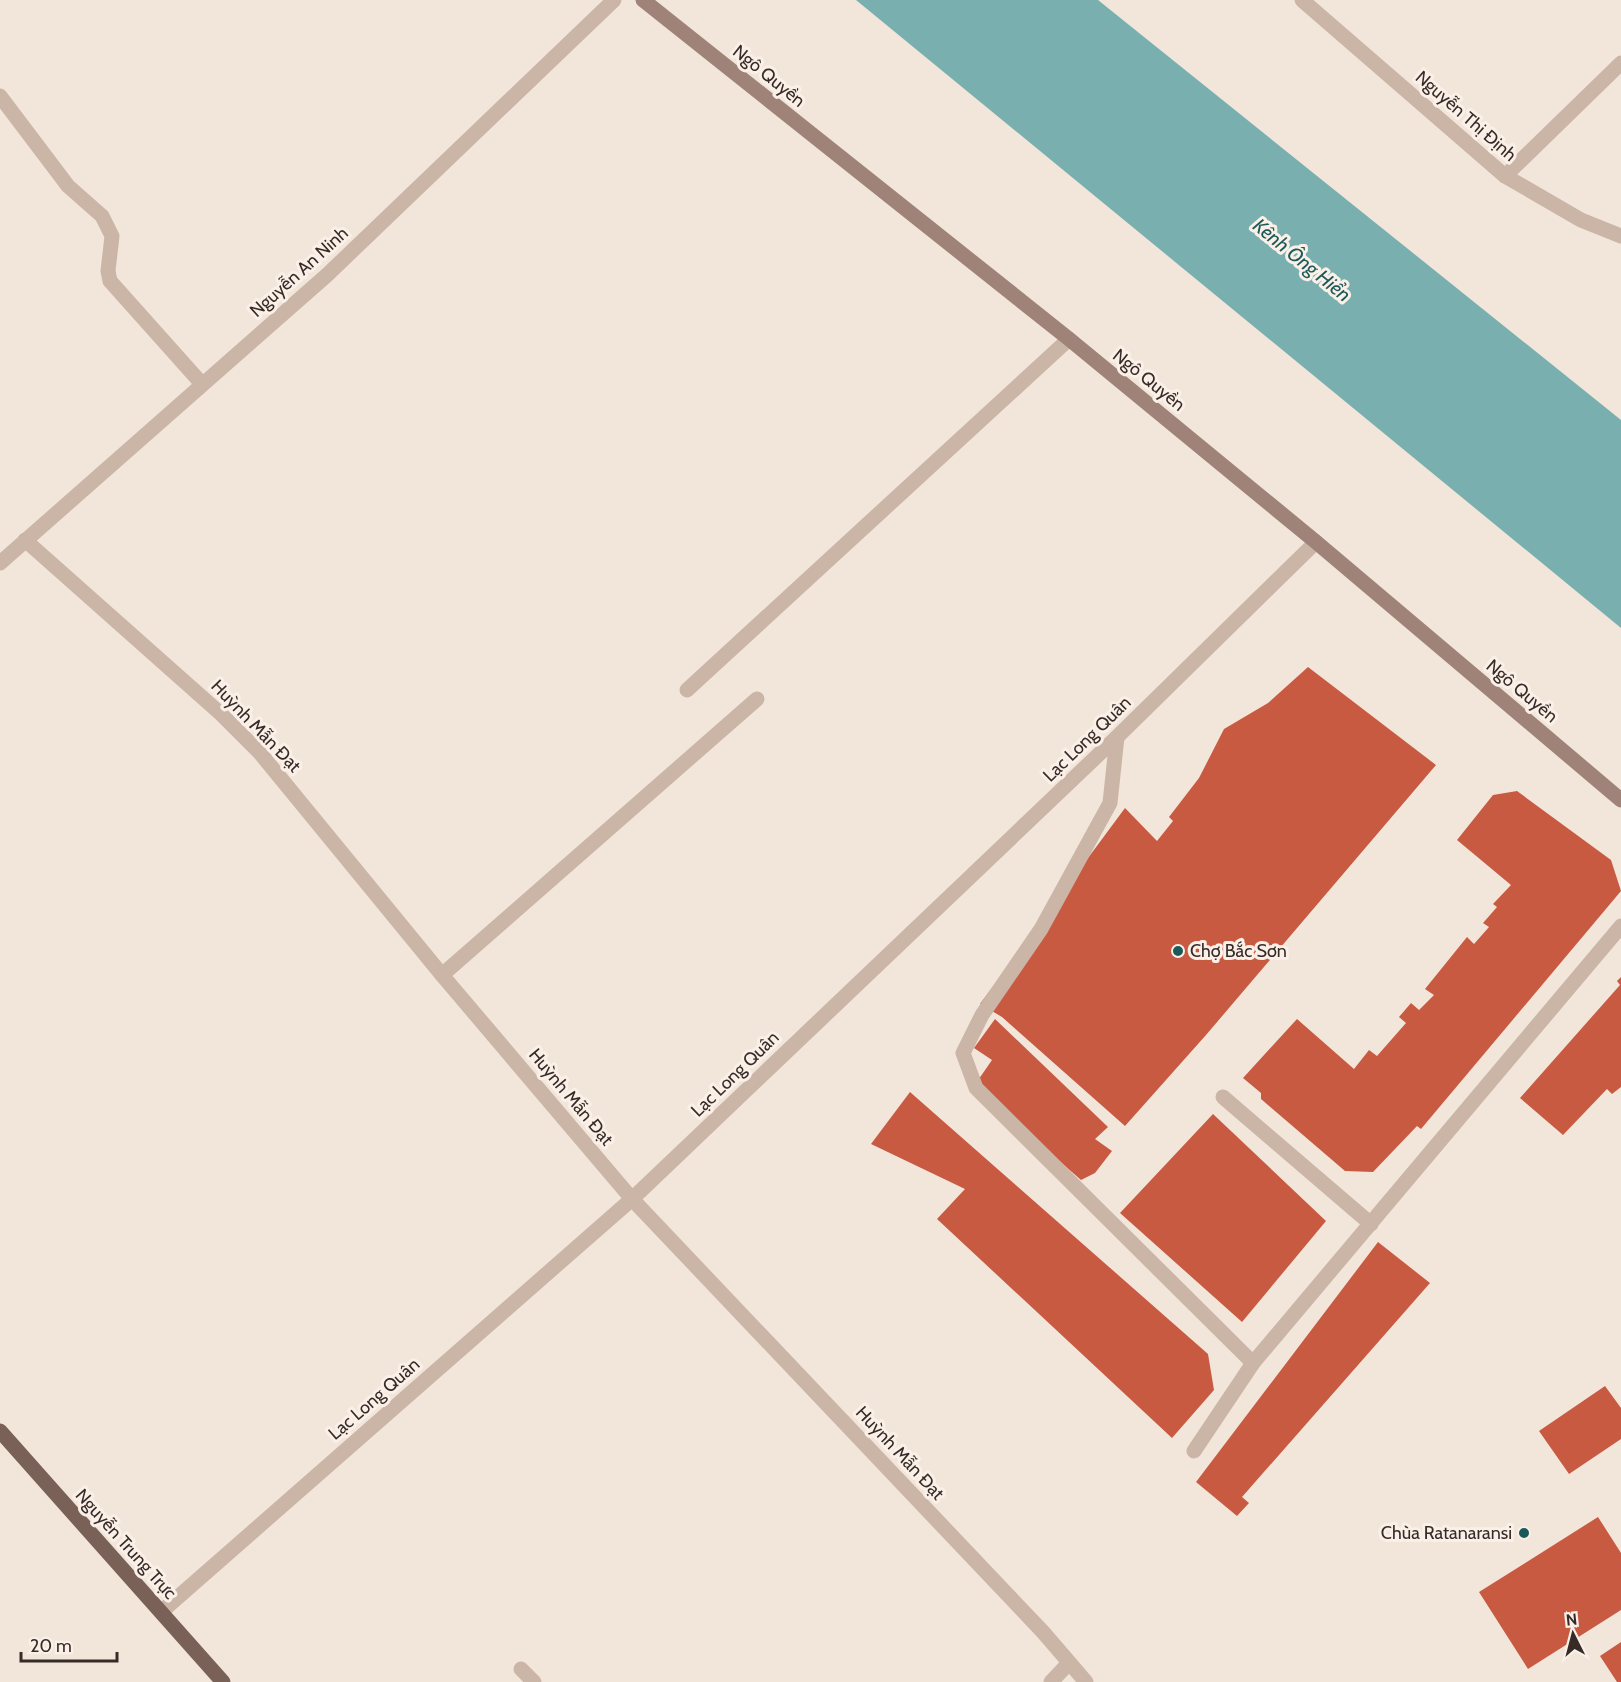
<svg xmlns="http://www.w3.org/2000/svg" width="1621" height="1682" viewBox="0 0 1621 1682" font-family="Cabin,sans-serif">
  <rect width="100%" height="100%" fill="#f2e6db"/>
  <path fill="#79b0af" d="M856,0H1098L1621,420V628Z"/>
  <path fill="#c95a42" d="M1308,667L1436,765L1206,1035L1125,1126L1002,1017L980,1004L1125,808L1157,841L1173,821L1169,817L1199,778L1224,729L1268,703Z
    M1517,791L1611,860L1621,891L1421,1129L1417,1126L1373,1172L1345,1171L1261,1099V1093L1243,1078L1297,1019L1354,1069L1369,1050L1377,1056L1406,1023L1399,1017L1411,1003L1419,1010L1434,995L1425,989L1467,937L1474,944L1489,927L1483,923L1497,907L1493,904L1511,885L1457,840L1493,795Z
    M1621,977V1087L1612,1094L1607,1089L1563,1135L1520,1098L1620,985L1617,981Z
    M995,1019L1108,1127L1095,1139L1112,1151L1095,1173L1081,1180L974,1086L992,1060L974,1048Z
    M910,1092L1208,1354L1214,1390L1172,1438L937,1219L965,1189L871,1144Z
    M1213,1114L1326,1221L1242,1322L1120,1213Z
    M1378,1242L1430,1283L1242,1497L1249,1503L1237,1516L1196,1482Z
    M1605,1386L1621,1408V1439L1569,1474L1539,1431Z
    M1598,1517L1621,1553V1610L1528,1669L1479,1592Z
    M1621,1642V1682H1617L1600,1656Z"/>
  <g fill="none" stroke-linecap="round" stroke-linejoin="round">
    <path stroke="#cbb5a7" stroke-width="15" d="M1302,0L1505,176L1581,220L1621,236
      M0,96L68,186L102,216L112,236L108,271L110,281L202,384
      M687,690L1069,339
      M1117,737L1110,803L1041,929L982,1015L963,1053L976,1088L1253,1363
      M442,975L757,699
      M1223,1097L1371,1224"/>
    <path stroke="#cbb5a7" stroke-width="15" d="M1505,176L1621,63
      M25,540L221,714L260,753L442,975L632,1199L1043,1632L1086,1682
      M1194,1451L1253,1363L1621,926
      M161,1612L632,1199L1117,737L1316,542
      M521,1669L534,1682
      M1051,1682L1069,1663"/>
    <path stroke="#cbb5a7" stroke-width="15" d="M0,563L327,275L614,0"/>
    <path stroke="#9f8378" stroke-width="15" d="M643,0L1069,339L1316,542L1621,800"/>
    <path stroke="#796158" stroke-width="15" d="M0,1431L223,1682"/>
  </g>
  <g fill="#1c5a5a" stroke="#faf0e8" stroke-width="2">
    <circle cx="1178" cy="951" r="6"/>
    <circle cx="1524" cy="1533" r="6"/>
  </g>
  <g text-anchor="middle" stroke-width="6" stroke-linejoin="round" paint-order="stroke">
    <g font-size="18" fill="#372b28" stroke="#faf0e8">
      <text transform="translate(769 76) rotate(39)" y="6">Ngô Quyền</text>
      <text transform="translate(1466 116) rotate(41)" y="6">Nguyễn Thị Định</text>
      <text transform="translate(299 272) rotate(-42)" y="6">Nguyễn An Ninh</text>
      <text transform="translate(1149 380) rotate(39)" y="6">Ngô Quyền</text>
      <text transform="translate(1522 691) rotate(40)" y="6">Ngô Quyền</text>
      <text transform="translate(256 726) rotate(46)" y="6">Huỳnh Mẫn Đạt</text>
      <text transform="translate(1087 739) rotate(-44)" y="6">Lạc Long Quân</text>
      <text transform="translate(735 1074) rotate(-44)" y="6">Lạc Long Quân</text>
      <text transform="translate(571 1097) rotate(50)" y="6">Huỳnh Mẫn Đạt</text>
      <text transform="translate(374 1399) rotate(-41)" y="6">Lạc Long Quân</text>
      <text transform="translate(900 1453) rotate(47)" y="6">Huỳnh Mẫn Đạt</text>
      <text transform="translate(126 1544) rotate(48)" y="6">Nguyễn Trung Trực</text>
    </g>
    <g font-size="18" fill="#372b28" stroke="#faf0e8" text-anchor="start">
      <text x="1190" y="957">Chợ Bắc Sơn</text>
      <text x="1512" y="1539" text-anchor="end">Chùa Ratanaransi</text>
    </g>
    <g font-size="20" font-style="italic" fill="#1c5a5a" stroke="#faf0e8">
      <text transform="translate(1302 260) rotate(39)" y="7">Kênh Ông Hiển</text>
    </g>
  </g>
  <g transform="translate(1573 1634) rotate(354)" stroke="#faf0e8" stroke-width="4.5" paint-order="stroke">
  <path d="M0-4.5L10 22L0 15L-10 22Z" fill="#372b28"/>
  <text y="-9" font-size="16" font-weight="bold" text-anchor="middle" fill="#372b28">N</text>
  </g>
  <path d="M21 1652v9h96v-9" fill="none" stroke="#372b28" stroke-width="3"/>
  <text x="30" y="1652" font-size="18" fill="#372b28" stroke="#faf0e8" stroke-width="4.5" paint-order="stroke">20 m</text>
</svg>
